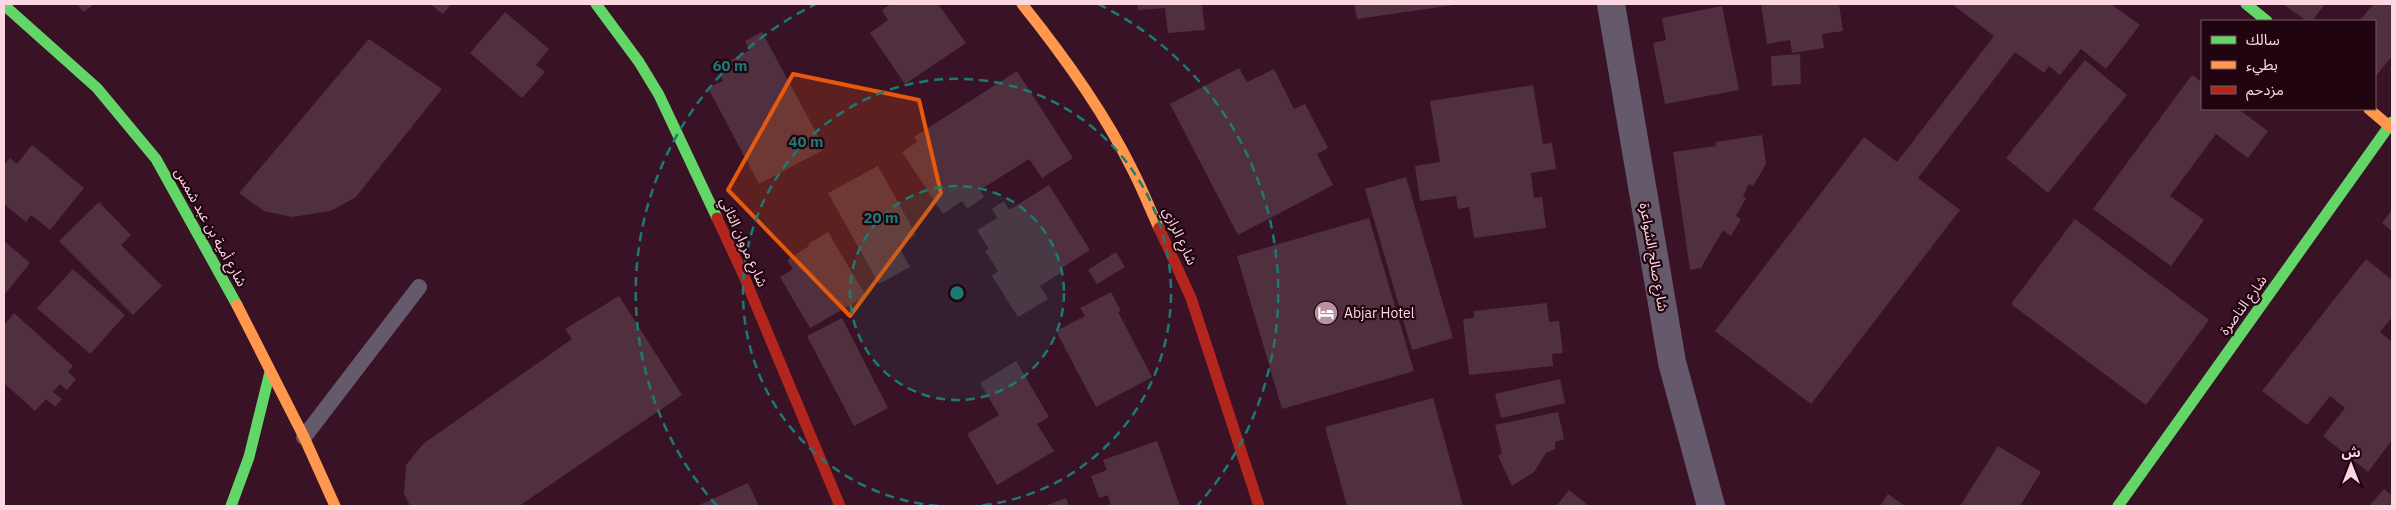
<svg xmlns="http://www.w3.org/2000/svg" width="2396" height="510" viewBox="0 0 2396 510" font-family="'IBM Plex Sans','Noto Sans Arabic',sans-serif">
  <rect width="100%" height="100%" fill="#3a1226"/>
  <path fill="#50303f" d="M77,4H95L83,12Z
    M430,4H451L443,14Z
    M891,4H938L966,43L905,84L870,33L888,20L882,10Z
    M1137,4H1202L1205,30L1168,33L1165,8L1138,10Z
    M1354,4H1454V5L1357,19Z
    M1761,4H1839L1843,31L1822,34L1824,48L1792,53L1790,40L1767,44Z
    M1952,4H2111L2140,25L2106,69L2081,49L2060,75L2049,66L2044,73L2015,52L1918,178L1960,210L1811,404L1715,331L1864,137L1897,162L1994,36Z
    M2283,4H2325L2312,21H2307Z
    M2374,4H2392V56L2375,77V21H2359Z
    M1722,6L1739,90L1665,104L1653,43L1666,40L1662,18Z
    M505,12L549,49L536,65L545,72L522,98L470,53Z
    M762,32L825,149L759,184L708,88L723,81L720,74L735,66L731,60L750,50L745,41Z
    M369,39L442,89L355,198L330,211L292,217L264,211L239,193Z
    M1800,54L1801,84L1772,86L1771,56Z
    M2085,60L2127,95L2048,193L2006,158Z
    M1239,68L1247,82L1274,69L1294,109L1305,104L1328,148L1317,154L1333,185L1238,235L1170,104Z
    M1017,71L1073,158L1042,178L1029,159L980,190L984,197L967,209L962,201L943,214L902,152L917,142L914,137Z
    M2192,75L2202,82V109H2238L2268,131L2248,158L2216,134L2170,196L2204,220L2171,266L2093,209Z
    M1533,85L1543,144L1552,143L1556,169L1531,173L1534,198L1542,197L1546,228L1474,238L1469,207L1458,209L1456,196L1420,201L1415,166L1440,162L1430,101Z
    M1762,135L1766,164L1753,186L1749,184L1743,196L1746,198L1736,216L1741,219L1731,236L1723,230L1701,268L1690,270L1673,152L1716,146L1715,142Z
    M32,145L84,188L50,230L31,215L26,222L4,204V165L10,158L17,164Z
    M878,166L916,235L898,245L910,267L879,284L828,193Z
    M1406,177L1453,338L1412,350L1365,189Z
    M1049,185L1090,250L1060,269L1062,272L1040,286L1048,299L1018,317L992,276L998,271L985,251L989,249L977,230L997,218L992,209L1004,201L1009,210Z
    M99,202L131,235L121,245L162,286L133,315L59,241Z
    M2392,210V231L2382,223Z
    M1369,218L1414,371L1282,409L1237,256Z
    M2075,219L2209,320L2146,405L2011,304Z
    M828,232L866,296L810,328L780,277L793,269L787,260L809,246L808,244Z
    M4,241L30,263L4,295Z
    M1116,252L1125,267L1097,284L1088,270Z
    M2366,259L2392,280V317L2380,332L2392,342V440L2368,472L2323,436L2345,408L2330,396L2307,425L2262,391Z
    M73,269L125,315L90,354L37,308Z
    M1111,292L1121,311L1118,312L1152,377L1096,407L1056,331L1085,316L1080,308Z
    M619,296L682,395L519,506H410L404,493L406,465L423,444L572,339L565,329Z
    M1547,303L1549,322L1559,321L1563,353L1552,354L1553,366L1469,375L1463,319L1474,318V311Z
    M14,313L73,366L68,372L76,379L67,390L60,384L53,392L62,399L55,407L46,399L35,411L4,383V325Z
    M842,318L888,408L854,426L807,336Z
    M1016,361L1049,417L1037,424L1054,451L997,485L967,434L999,415L980,383Z
    M1560,379L1565,403L1501,418L1495,394Z
    M1433,398L1463,506H1347L1325,427Z
    M1558,412L1564,439L1555,442V449L1546,453L1534,472L1512,486L1498,456L1502,453L1495,425Z
    M1157,441L1180,506H1111L1108,495L1099,498L1091,476L1107,470L1103,460Z
    M1998,446L2041,472L2020,506H1960Z
    M748,483L759,506H697Z
    M2384,489L2392,496V506H2369Z
    M1569,490L1589,506H1556Z
    M1888,494L1905,506H1880Z
    M1066,498L1069,506H1045Z"/>
  <g fill="none" stroke-linecap="round" stroke-linejoin="round">
    <path stroke="#655a6c" stroke-width="16" d="M304,437L419,287"/>
    <path stroke="#655a6c" stroke-width="28" d="M1611,4L1672,362L1711,506"/>
    <path stroke="#63d668" stroke-width="11" d="M596,4L639,62L659,95L717,218
      M2246,4L2267,21
      M4,5L97,88L156,159L237,305
      M231,506L249,457L270,372
      M2118,506L2392,122"/>
    <path stroke="#ff974d" stroke-width="11" d="M1022,4C1063,55 1103,110 1132,169C1142,188 1150,209 1159,228
      M2369,109L2389,126
      M237,305L304,437L335,506"/>
    <path stroke="#b3261e" stroke-width="11" d="M717,218L743,274L840,506
      M1159,228L1191,298L1259,506"/>
  </g>
  <path fill="#e8590c" fill-opacity="0.2" stroke="#e8590c" stroke-width="4" stroke-linejoin="round" d="M793,74L919,100L941,193L850,316L728,190Z"/>
  <circle cx="957" cy="293" r="107" fill="#1b7b74" fill-opacity=".12"/>
  <g fill="none" stroke="#1b7b74" stroke-width="2.5" stroke-dasharray="9 6">
    <circle cx="957" cy="293" r="107"/>
    <path d="M938 506A214 214 0 1 1 976 506"/>
    <path d="M717 506A321 321 0 0 1 816 4M1098 4A321 321 0 0 1 1197 506"/>
  </g>
  <defs>
    <g id="hotel-disc" transform="scale(1.25)"><circle r="9.5" fill="#b892a0" stroke="#20040f"/><path d="M-6-4.5h1.5V1H6V5H4.5V3h-9V5H-6ZM-4 0a1.8 1.8 0 1 1 3.6 0ZM.5 0V-2.5h3Q6-2.5 6 0Z" fill="#fff"/></g>
  </defs>
  <g fill-rule="evenodd">
    <use href="#hotel-disc" x="1326" y="313"/>
  </g>
  <g text-anchor="middle" stroke-width="4.5" stroke-linejoin="round" paint-order="stroke">
    <g font-size="14" fill="#fcd7e2" stroke="#20040f">
      <text transform="translate(211 227) rotate(61)" y="5">شارع أمية بن عبد شمس</text>
      <text transform="translate(1180 236) rotate(65)" y="5">شارع الرازي</text>
      <text transform="translate(744 242) rotate(66)" y="5">شارع مروان الثاني</text>
      <text transform="translate(1654 257) rotate(80)" y="5">شارع صالح الشواعرة</text>
      <text transform="translate(2243 305) rotate(-54)" y="5">شارع الناصرة</text>
    </g>
    <g font-size="14" fill="#fcd7e2" stroke="#20040f" text-anchor="start">
      <text x="1344" y="318">Abjar Hotel</text>
    </g>
  </g>
  <circle cx="957" cy="293" r="8" fill="#1b7b74" stroke="#20040f" stroke-width="2.5"/>
  <g font-size="15" text-anchor="middle" font-weight="bold" fill="#1b7b74" stroke="#20040f" stroke-width="4.5" stroke-linejoin="round" paint-order="stroke">
    <text x="730" y="71">60 m</text>
    <text x="806" y="147">40 m</text>
    <text x="881" y="223">20 m</text>
  </g>
  <rect width="2396" height="510" fill="none" stroke="#fcd7e2" stroke-width="10"/>
  <rect x="2201" y="20" width="175" height="90" fill="#20040f" stroke="#785863"/>
  <rect x="2211" y="36" width="25" height="8" fill="#63d668" stroke="#785863"/>
  <text x="2246" y="45" font-size="15" fill="#fcd7e2">سالك</text>
  <rect x="2211" y="61" width="25" height="8" fill="#ff974d" stroke="#785863"/>
  <text x="2246" y="70" font-size="15" fill="#fcd7e2">بطيء</text>
  <rect x="2211" y="86" width="25" height="8" fill="#b3261e" stroke="#785863"/>
  <text x="2246" y="95" font-size="15" fill="#fcd7e2">مزدحم</text>
  <g transform="translate(2351 465)" stroke="#20040f" stroke-width="4" paint-order="stroke">
  <path d="M0-4L9 19L0 12L-9 19Z" fill="#fcd7e2"/>
  <text y="-8" font-size="14" font-weight="bold" text-anchor="middle" fill="#fcd7e2">ش</text>
  </g>
</svg>
